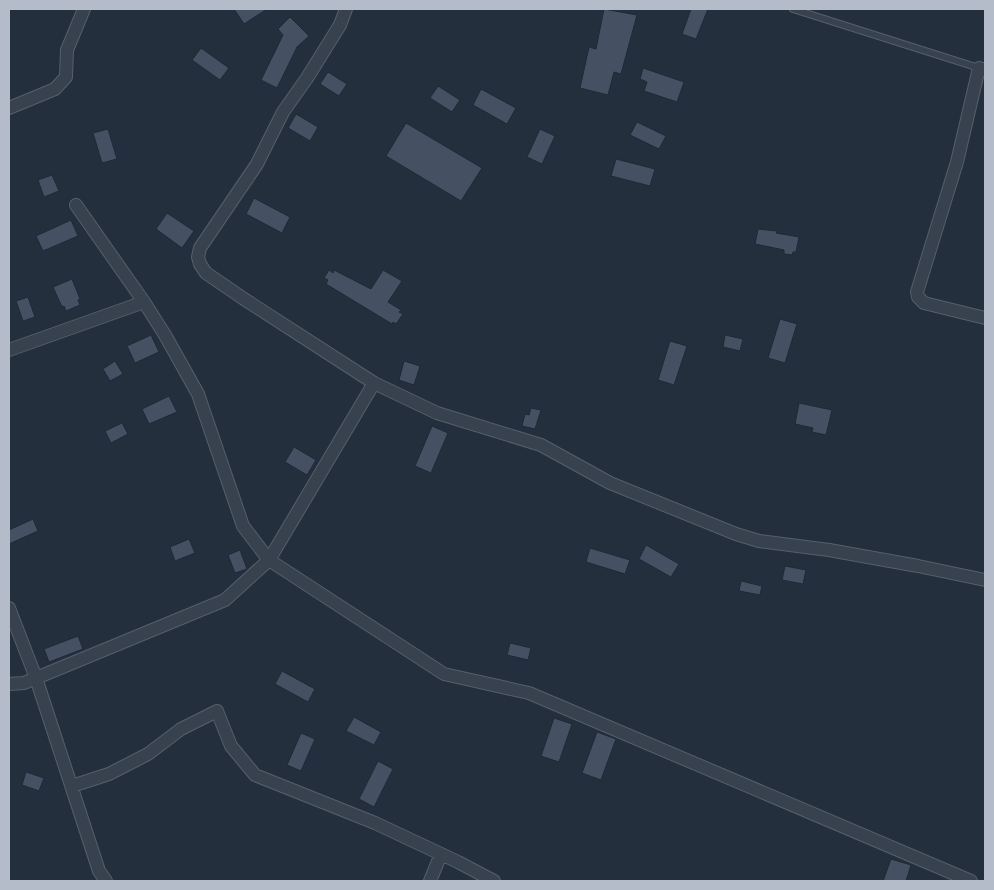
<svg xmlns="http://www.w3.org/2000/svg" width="994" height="890" viewBox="0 0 994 890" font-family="Karla,sans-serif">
  <rect width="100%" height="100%" fill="#242f3e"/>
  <path fill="#455162" stroke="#1f2835" d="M234,9H267L244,24Z
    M604,9L637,15L621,74L614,72L608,95L580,88L589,47L596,49Z
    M691,9H708L696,39L682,34Z
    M290,17L309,36L297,47L277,88L261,80L283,35L278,29Z
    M201,48L229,68L220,80L192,60Z
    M643,68L684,82L677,102L644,91L647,82L640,79Z
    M328,72L347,84L339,96L320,84Z
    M438,86L460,100L452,112L430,98Z
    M481,89L516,108L507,124L473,105Z
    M296,114L318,127L310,141L288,128Z
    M637,122L666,136L659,149L630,135Z
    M406,123L482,168L461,201L386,156Z
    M108,129L117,159L102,163L93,133Z
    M540,129L555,136L542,164L527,157Z
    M616,159L655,169L650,186L611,176Z
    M52,175L59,191L44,197L38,180Z
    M254,198L290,217L282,233L246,214Z
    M167,213L194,231L182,248L156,229Z
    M71,220L78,236L43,251L36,236Z
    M758,229L777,231L776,233L799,237L796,252H793L792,255L784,254V250L755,244Z
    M329,270L333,273L334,270L371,289L383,270L402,281L388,302L401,310L399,312L403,314L396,324L393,322L392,324L326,284L328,280L324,278Z
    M72,279L80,299L78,300L80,305L66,311L64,306L62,307L53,287Z
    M28,297L35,317L23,321L16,301Z
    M780,319L797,324L785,363L768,358Z
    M151,335L159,352L135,363L127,346Z
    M725,335L743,339L740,351L723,347Z
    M670,341L687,346L674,385L658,380Z
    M115,361L123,374L110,381L103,369Z
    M404,361L420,366L414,385L399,380Z
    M169,396L177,412L149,424L142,409Z
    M799,403L832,410L826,435L812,432L813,428L795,424Z
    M531,408L541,410L535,429L522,426L525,414L529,415Z
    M122,423L128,434L111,443L105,431Z
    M432,426L448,433L431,473L415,466Z
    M294,447L316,460L307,475L285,462Z
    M33,519L38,531L9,544V530Z
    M189,539L195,553L175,561L170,547Z
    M646,545L679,564L671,577L639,559Z
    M590,548L630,560L625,574L586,562Z
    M240,550L247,569L235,573L228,555Z
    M785,566L806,570L803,584L782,580Z
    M741,581L762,586L760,595L739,591Z
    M78,636L83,649L49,662L44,649Z
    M510,643L531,648L528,660L507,655Z
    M282,671L315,689L308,702L275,684Z
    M354,717L381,732L374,745L346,731Z
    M554,718L572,724L559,762L541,756Z
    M597,732L616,739L601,780L582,773Z
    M301,733L315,739L301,771L287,765Z
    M378,761L393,769L374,807L359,799Z
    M26,772L44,778L39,791L22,785Z
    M891,859L911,865L906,881H883Z"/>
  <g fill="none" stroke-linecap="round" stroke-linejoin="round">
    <g stroke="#565f6c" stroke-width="8">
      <path id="service" d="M793,9L979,68"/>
    </g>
    <g stroke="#565f6c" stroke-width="14">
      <path id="minor" d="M346,9L340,25L307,78L283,112L257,164L200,248L198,257L200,264L206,273L244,299L374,383L437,413L541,445L610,483L736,534L759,541L829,550L918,566L985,580
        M985,70L979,68L957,162L917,292L918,297L924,303L985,318
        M9,108L55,89L66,77L67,50L84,9
        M76,205L144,302L165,335L198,394L243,526L269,560L444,674L529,693L971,881
        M9,350L144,302
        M9,608L36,678L99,871L106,881
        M9,684L24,683L225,600L269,560L374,383
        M72,786L109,774L148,754L181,729L217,711L231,746L255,775L375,823L458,862L494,881
        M430,881L441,854"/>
    </g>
    <use href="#service" stroke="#38414e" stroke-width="6"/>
    <use href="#minor" stroke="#38414e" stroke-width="12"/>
  </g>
  <rect width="994" height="890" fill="none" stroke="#b4bcc9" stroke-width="20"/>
</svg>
